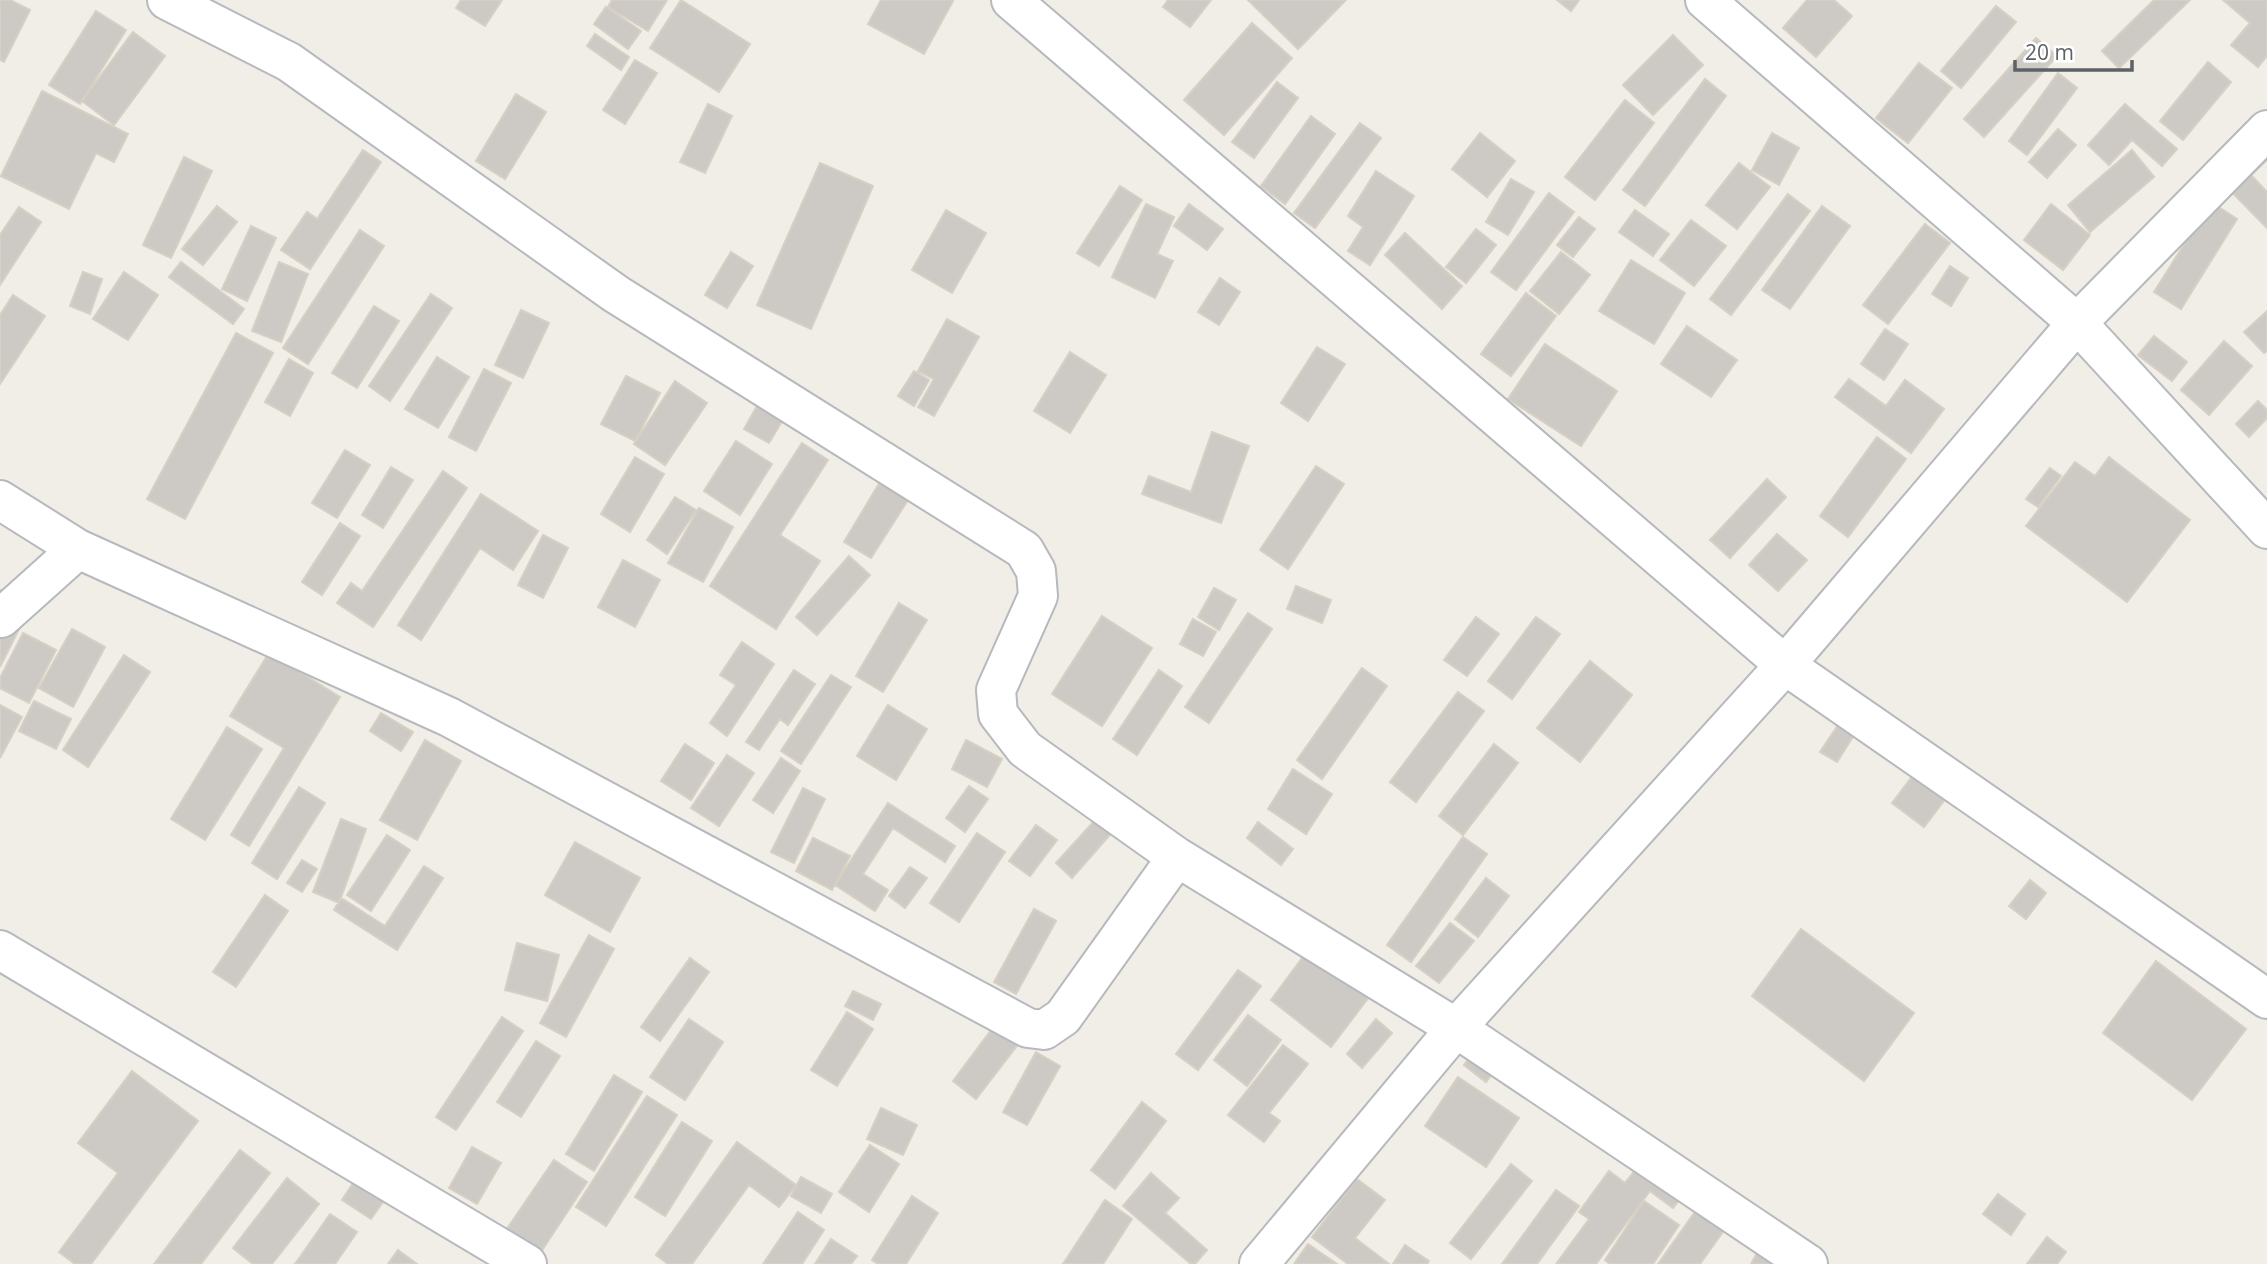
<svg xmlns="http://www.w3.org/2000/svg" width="2267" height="1264" viewBox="0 0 2267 1264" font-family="'Open Sans',sans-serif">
  <rect width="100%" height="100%" fill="#f0eee6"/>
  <path fill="#cdcac5" stroke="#d6cfc3" stroke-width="2" d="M0,0H10L30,10L4,62L0,60Z
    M461,0H502L485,26L456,8Z
    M612,0H667L648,31L608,7Z
    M681,0L750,44L719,92L650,48Z
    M881,0H951L953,1L924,54L868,24Z
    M1168,0H1211L1190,27L1163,7Z
    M1248,0H1346L1298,49Z
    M1557,0H1579L1571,11Z
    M1807,0H1834L1852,16L1816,57L1783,28Z
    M2154,0H2190L2119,68L2102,51Z
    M2223,0H2267V56L2258,67L2231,45L2250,23Z
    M1996,6L2016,22L1961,88L1941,71Z
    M606,7L641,31L628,49L594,24Z
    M96,11L126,30L80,104L49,85Z
    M1252,23L1292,58L1224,135L1184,100Z
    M133,32L165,56L114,125L82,101Z
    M595,34L629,57L621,70L587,46Z
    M1673,35L1703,65L1653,115L1623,85Z
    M2036,38L2057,56L1984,137L1964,119Z
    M635,60L657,73L625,124L603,110Z
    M2208,62L2231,82L2183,140L2160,121Z
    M1919,63L1952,88L1908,143L1876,118Z
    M2058,73L2077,88L2027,155L2009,141Z
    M1705,79L1726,96L1645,206L1623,190Z
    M1277,82L1298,98L1254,158L1232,142Z
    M42,91L128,134L114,162L96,153L69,209L1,176Z
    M516,94L546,112L505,179L476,161Z
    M1625,100L1654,123L1595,200L1565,177Z
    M708,104L732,116L705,173L680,162Z
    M2125,104L2177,149L2162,166L2132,140L2109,165L2088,145Z
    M1311,116L1335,134L1285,204L1261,186Z
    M1360,123L1381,138L1315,228L1294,213Z
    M2058,129L2076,145L2047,178L2029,162Z
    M1480,133L1515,161L1487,197L1452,169Z
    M1772,133L1799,148L1779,185L1752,170Z
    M2267,148V160L2251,175L2267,192V228L2222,182Z
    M363,150L381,162L310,269L281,250L307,212L317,219Z
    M2132,150L2154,177L2090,232L2068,205Z
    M184,157L212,171L171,258L143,245Z
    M820,163L873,186L811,329L757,305Z
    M1739,163L1770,187L1737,229L1706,205Z
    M1376,171L1414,196L1370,265L1348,251L1363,227L1348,216Z
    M1511,179L1534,192L1508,235L1486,222Z
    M1120,186L1142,200L1099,266L1077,253Z
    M1549,193L1574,212L1516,290L1491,272Z
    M1788,194L1810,211L1731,315L1710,299Z
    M2211,202L2237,219L2181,309L2154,292Z
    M1146,204L1174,217L1157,254L1173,261L1155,298L1112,277Z
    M1189,204L1223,229L1207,250L1174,226Z
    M2051,204L2090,235L2063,270L2024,240Z
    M217,206L237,222L203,265L182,249Z
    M1822,206L1850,226L1790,309L1762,290Z
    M19,207L41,222L0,285V235Z
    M946,210L986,233L952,293L912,270Z
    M1635,210L1669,234L1653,256L1619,232Z
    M1579,217L1595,229L1573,257L1557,245Z
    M1691,220L1726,246L1694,286L1660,260Z
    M1925,224L1950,243L1888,324L1863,305Z
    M251,226L276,238L247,301L222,289Z
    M1476,229L1496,245L1466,283L1446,267Z
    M360,230L384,246L308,364L283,348Z
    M1405,233L1462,286L1442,309L1385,255Z
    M731,252L753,266L727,308L705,295Z
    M1561,252L1590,275L1559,314L1530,291Z
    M1631,260L1685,293L1654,344L1599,311Z
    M181,262L244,309L233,324L169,277Z
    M279,262L308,274L281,342L252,331Z
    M1950,266L1968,278L1951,306L1932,294Z
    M83,272L102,279L90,314L70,306Z
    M124,272L158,295L128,340L93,319Z
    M1220,278L1240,292L1219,325L1198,312Z
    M1526,293L1556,316L1511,376L1481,354Z
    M431,294L452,308L390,401L369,386Z
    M13,295L45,316L0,384V315Z
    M374,306L399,321L357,388L332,373Z
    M521,310L549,323L523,378L495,365Z
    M2267,311V351L2264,353L2244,332Z
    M947,319L979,337L934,416L918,407L934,379L918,371Z
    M1687,326L1737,360L1711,397L1661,364Z
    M1885,329L1908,344L1884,380L1861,364Z
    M236,333L273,353L185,519L147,499Z
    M2154,336L2187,362L2172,381L2138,355Z
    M2224,341L2252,366L2209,415L2181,390Z
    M1545,344L1617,391L1581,446L1508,399Z
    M1317,347L1345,364L1308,421L1281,403Z
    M1070,352L1106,375L1070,433L1034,411Z
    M437,357L469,377L438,428L405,409Z
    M289,359L313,373L290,416L265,402Z
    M484,369L511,383L476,451L449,437Z
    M914,371L929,380L914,406L898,396Z
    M626,376L660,393L635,441L601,424Z
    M1849,379L1886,406L1905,380L1944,409L1911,453L1835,397Z
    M675,381L707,403L665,465L634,444Z
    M2258,401L2267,410V418L2249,437L2236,424Z
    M758,404L784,418L769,443L744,429Z
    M1212,432L1249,446L1221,523L1142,494L1149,476L1191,492Z
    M1877,437L1906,459L1848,537L1820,516Z
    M736,441L772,464L740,515L704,491Z
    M802,443L828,460L780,535L820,561L776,629L710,586Z
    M345,450L370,465L337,518L312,503Z
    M635,457L664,474L630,532L601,514Z
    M2109,457L2190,520L2127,602L2026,526L2075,462L2095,476Z
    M1316,466L1344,484L1288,569L1260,550Z
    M391,467L413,480L383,528L362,515Z
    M2050,468L2061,476L2038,507L2026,499Z
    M443,471L467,488L373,627L337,603L351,583L362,591Z
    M1767,479L1786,497L1730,558L1710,540Z
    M880,482L908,500L871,558L844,542Z
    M481,494L538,531L513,570L480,548L421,640L398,625Z
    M675,497L696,510L667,554L647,540Z
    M699,508L733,527L703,582L668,563Z
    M340,523L360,536L322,595L302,582Z
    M1777,534L1807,560L1778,591L1749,565Z
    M543,535L568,548L543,598L518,585Z
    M849,556L870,575L817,635L796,617Z
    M623,560L660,580L635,627L598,607Z
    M1296,586L1331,600L1322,623L1287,609Z
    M1214,588L1236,600L1219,630L1198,617Z
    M0,590L31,605L0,667Z
    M899,603L927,620L883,692L856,676Z
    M1248,613L1272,629L1209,723L1185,707Z
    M1102,616L1152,648L1102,726L1052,694Z
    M1476,617L1499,634L1467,676L1444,660Z
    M1536,617L1560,634L1512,699L1488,681Z
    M1193,619L1216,632L1203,656L1180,644Z
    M72,629L105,647L73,707L39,688Z
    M23,633L56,650L29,703L0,688V678Z
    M742,642L774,664L727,736L710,723L736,685L720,675Z
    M269,653L340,697L249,846L231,835L284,748L230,716Z
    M124,655L150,672L88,767L63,750Z
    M1590,661L1632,695L1580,762L1537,728Z
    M1362,668L1387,686L1322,779L1297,760Z
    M794,670L815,684L788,725L780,719L759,750L746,742Z
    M1159,670L1182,686L1137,755L1113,739Z
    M831,675L851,687L801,764L781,751Z
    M1458,692L1484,711L1416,802L1390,782Z
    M34,701L71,719L56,749L19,731Z
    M0,705L22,717L0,758Z
    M888,705L927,729L896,780L857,756Z
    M381,713L413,732L401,751L370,731Z
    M1838,725L1854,735L1837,762L1820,752Z
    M227,727L262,749L205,840L171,819Z
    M425,740L461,761L417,840L380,820Z
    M966,740L1002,759L987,787L952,769Z
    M685,744L714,763L691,800L661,781Z
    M1494,744L1518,763L1463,835L1439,816Z
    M727,755L754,773L719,826L691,808Z
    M781,758L800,771L773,813L753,800Z
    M1921,765L1953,789L1924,827L1892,803Z
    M1293,769L1332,794L1306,834L1268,809Z
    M969,786L988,799L965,832L946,818Z
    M299,787L325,803L277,879L252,863Z
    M803,788L825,799L794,863L771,852Z
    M888,803L955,846L945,862L893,828L863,874L888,890L875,911L835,885Z
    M1107,807L1122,821L1072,878L1056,863Z
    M341,819L366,829L339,903L313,892Z
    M1258,822L1293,849L1281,865L1247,838Z
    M1036,825L1057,840L1030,876L1009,861Z
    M977,833L1005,852L959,922L930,903Z
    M387,835L410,850L371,911L347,895Z
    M1463,837L1487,854L1411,962L1387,945Z
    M813,838L850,856L832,890L796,871Z
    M575,842L640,878L610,932L545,895Z
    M302,860L317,869L302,892L287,883Z
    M424,866L443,878L397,950L334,910L341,898L385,926Z
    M910,867L927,878L905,908L889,896Z
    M1486,878L1509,896L1478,937L1455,919Z
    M2030,880L2046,893L2026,919L2009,906Z
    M265,895L288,911L236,987L213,972Z
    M1034,909L1056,921L1016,994L994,982Z
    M1450,923L1474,941L1439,983L1416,966Z
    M1801,929L1914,1013L1864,1081L1752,996Z
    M589,935L614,949L566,1037L540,1023Z
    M517,943L559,955L547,1001L505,990Z
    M1308,950L1369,997L1331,1047L1271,1000Z
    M690,958L709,972L660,1041L641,1027Z
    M2156,961L2246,1029L2192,1100L2103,1033Z
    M1238,970L1261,986L1198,1070L1176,1054Z
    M853,991L881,1004L873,1020L845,1006Z
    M847,1012L873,1029L837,1086L811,1070Z
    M1248,1015L1281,1040L1247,1086L1214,1060Z
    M502,1017L523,1031L456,1130L436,1117Z
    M689,1019L723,1042L685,1100L650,1077Z
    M1376,1019L1392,1033L1362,1068L1347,1054Z
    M995,1025L1019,1043L976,1099L953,1081Z
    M536,1041L560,1056L521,1117L497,1102Z
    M1283,1045L1308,1064L1269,1113L1280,1121L1264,1142L1228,1115Z
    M1477,1048L1499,1065L1486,1082L1464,1065Z
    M1036,1052L1060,1066L1027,1125L1003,1112Z
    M132,1071L198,1121L91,1264H75L59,1252L118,1173L78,1143Z
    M614,1075L642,1092L594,1171L566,1154Z
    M1458,1077L1519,1118L1486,1167L1425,1126Z
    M647,1096L677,1115L606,1226L576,1207Z
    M1142,1102L1166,1121L1115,1189L1091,1170Z
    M881,1108L917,1125L903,1155L867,1139Z
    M682,1122L712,1141L665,1216L635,1197Z
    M737,1142L796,1185L779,1207L749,1185L692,1264H668L656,1255Z
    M870,1145L899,1164L869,1212L839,1192Z
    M472,1147L501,1163L477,1204L449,1188Z
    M240,1150L270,1173L201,1264H154Z
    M554,1160L587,1182L537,1258L502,1236Z
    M1511,1164L1532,1181L1471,1259L1450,1243Z
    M1640,1164L1683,1195L1673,1208L1650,1191L1596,1264H1556L1589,1219L1579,1212L1609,1171L1625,1183Z
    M1151,1173L1179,1198L1165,1213L1207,1250L1195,1264H1191L1123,1206Z
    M801,1177L832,1194L821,1213L791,1196Z
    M287,1178L319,1204L272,1264H253L233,1248Z
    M1357,1179L1385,1200L1355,1238L1389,1264H1348L1312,1237Z
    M353,1183L383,1202L371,1219L342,1200Z
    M1556,1190L1579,1206L1537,1264H1502Z
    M1998,1194L2025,1214L2011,1235L1983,1214Z
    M912,1196L938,1213L906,1264H878L872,1260Z
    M1105,1200L1132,1219L1103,1264H1063Z
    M1644,1201L1679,1225L1653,1264H1610L1605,1260Z
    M1702,1202L1730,1222L1700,1264H1658Z
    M798,1212L824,1230L802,1264H763Z
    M330,1214L357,1232L335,1264H295Z
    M2047,1237L2066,1252L2057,1264H2027Z
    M831,1239L857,1256L851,1264H815Z
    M1308,1244L1337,1264H1294Z
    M1405,1245L1429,1261L1427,1264H1393Z
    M1761,1246L1786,1264H1751Z
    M398,1250L417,1264H388Z"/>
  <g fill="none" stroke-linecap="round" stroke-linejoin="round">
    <g stroke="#b6b9bd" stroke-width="42">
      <path id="minor" d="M167,0L289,62L616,294L1024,550L1036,571L1038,596L996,690L998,714L1025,749L1177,857L1456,1028L1808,1264
        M1011,0L1785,665L2267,999
        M1705,0L2077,323L2267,529
        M0,500L78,549L449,717L1028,1028L1044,1030L1063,1017L1177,857
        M1,618L78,549
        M0,950L527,1264
        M1259,1264L1456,1028L1785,665L2077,323L2267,130"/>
    </g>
    <use href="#minor" stroke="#fff" stroke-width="38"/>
  </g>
  <path d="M2015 60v10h117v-10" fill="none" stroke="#5d6267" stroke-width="3.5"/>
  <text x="2025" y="60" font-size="21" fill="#5d6267" stroke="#ffffff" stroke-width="5" paint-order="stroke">20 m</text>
</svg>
